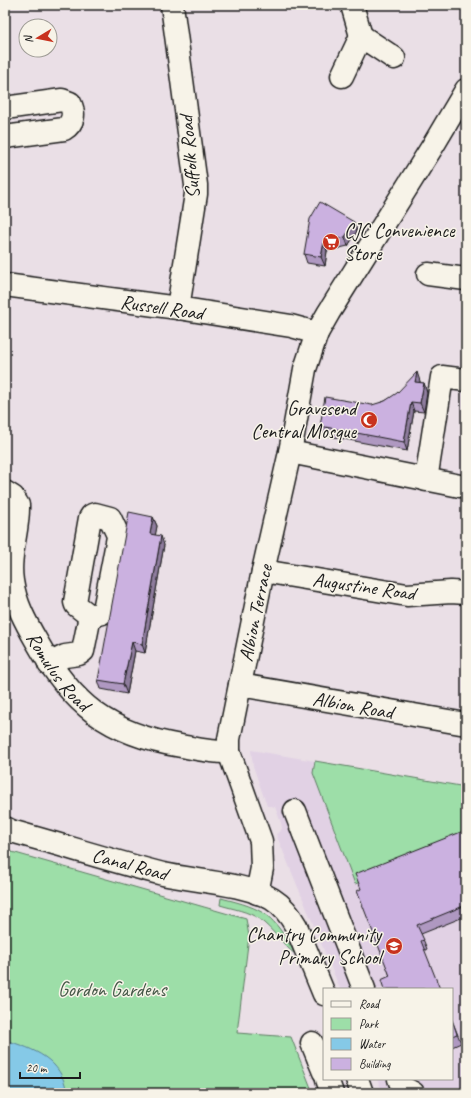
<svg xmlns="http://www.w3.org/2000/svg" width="471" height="1098" viewBox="0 0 471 1098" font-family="Caveat,sans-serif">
  <rect width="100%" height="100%" fill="#eadfe6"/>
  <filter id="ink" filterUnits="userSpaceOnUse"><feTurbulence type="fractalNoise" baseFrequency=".025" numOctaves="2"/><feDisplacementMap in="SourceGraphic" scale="8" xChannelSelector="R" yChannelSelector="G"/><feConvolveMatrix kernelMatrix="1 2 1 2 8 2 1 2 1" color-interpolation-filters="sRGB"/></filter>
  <g filter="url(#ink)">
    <path fill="#e1d1e4" d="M251,750L466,787V1093H383L377,1079H452V989H340L276,834L280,832L282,828L281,823L275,807L271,806H267L253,766Z"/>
    <path fill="#9ddea8" stroke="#5c7d62" d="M315,761L466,787V841L355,884L313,773Z
      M5,850L246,919L249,936L237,1033L291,1037L313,1093H5Z
      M221,898C265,909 273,914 295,954C282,944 273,929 259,919C248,911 233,909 220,905Z"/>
    <path fill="#85c9e7" stroke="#5b8496" d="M5,1040C34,1049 62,1059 67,1093H5Z"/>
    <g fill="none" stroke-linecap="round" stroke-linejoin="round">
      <g stroke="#1c1c1c" stroke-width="25">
        <g id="minor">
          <path d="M172,5L196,185V194L178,308"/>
          <path d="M352,5L361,36"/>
          <path d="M342,76L361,36L394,58"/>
          <path d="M5,108L62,100L70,103C75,113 74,123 64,129L5,137"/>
          <path d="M428,274L466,279"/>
          <path d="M5,285L178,308L291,326L317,333"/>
          <path d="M290,452L460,486"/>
          <path d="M426,480L442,377L466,380"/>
          <path id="s1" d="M5,492L13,497L18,505C19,530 8,555 12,581C15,603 26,623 37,642C72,705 109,734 181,746C197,749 213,753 229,752"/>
          <path d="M95,514L110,518L117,533L118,537L104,610L102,613L90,616L76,605L75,602L90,518L92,515Z"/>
          <path d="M263,571L407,595L451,592L466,593"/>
          <path d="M49,664L65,656L79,654L83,651L90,616"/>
          <path d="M240,685L466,724"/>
          <path d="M295,811L364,989"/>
          <path d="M5,828L11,831C62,845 112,861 163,874C195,881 244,883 272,899C283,906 290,915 296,926L324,994"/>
          <path d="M257,893L262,868L261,841L229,752V739L263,571L290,452L305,369L317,333L329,312L434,144L466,90"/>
          <path d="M312,1043L319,1060"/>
          <path d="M324,1058L319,1060L324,1072"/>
          <path d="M327,1079L332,1093"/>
          <path d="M357,1079L362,1093"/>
          <path d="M399,1079L402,1087L413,1093"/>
        </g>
      </g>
      <use href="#minor" stroke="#f7f3e8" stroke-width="22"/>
    </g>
    <path fill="#af98c1" stroke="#1c1c1c" d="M354,222L357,231L348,246L327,251L325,266L307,263L304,254Z
      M420,381V383H424L427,393L424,412L414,411L407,451L323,435L320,426L385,401Z
      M153,517L157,526L155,535L164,545L145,653L135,651L127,694L101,689L98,680Z
      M466,830V916L421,934L427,949L425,950L390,976L361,889Z
      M452,1020L461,1043L452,1047Z"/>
    <path fill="#8e7c9d" stroke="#1c1c1c" d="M354,222L357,231L348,246L345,237Z
      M324,242L327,251L325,266L321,257Z
      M417,372L420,381L418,391L415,382Z
      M424,383L427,393L424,412L420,403Z
      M411,402L414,411L407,451L404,442Z
      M153,517L157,526L154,543L150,534Z
      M161,536L164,545L145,653L142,644Z
      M132,642L135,651L127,694L123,684Z"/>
    <path fill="#cbb1e0" stroke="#1c1c1c" d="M320,202L354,222L345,237L324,242L321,257L304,254L310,219Z
      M417,372L415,382L424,383L420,403L411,402L404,442L320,426L325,397L372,405L385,401L397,393Z
      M129,512L153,517L150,534L161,536L142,644L132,642L123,684L98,680Z
      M466,830V905L417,925L424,940L421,941L440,989H384L381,980L390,976L357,891L361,889L355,874Z
      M452,1020L457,1034L452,1036Z"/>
  </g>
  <defs>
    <g id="supermarket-disc" transform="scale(0.9)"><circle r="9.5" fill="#c8321e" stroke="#f7f3e8"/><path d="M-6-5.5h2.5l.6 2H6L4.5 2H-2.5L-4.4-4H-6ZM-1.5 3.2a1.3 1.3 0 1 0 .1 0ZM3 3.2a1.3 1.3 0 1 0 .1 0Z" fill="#fff"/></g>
    <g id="mosque-disc" transform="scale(0.9)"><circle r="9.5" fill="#c8321e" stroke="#f7f3e8"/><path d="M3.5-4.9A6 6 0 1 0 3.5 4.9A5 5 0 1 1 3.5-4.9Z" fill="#fff"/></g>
    <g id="school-disc" transform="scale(0.9)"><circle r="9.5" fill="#c8321e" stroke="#f7f3e8"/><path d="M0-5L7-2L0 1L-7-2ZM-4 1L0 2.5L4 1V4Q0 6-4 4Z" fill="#fff"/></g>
  </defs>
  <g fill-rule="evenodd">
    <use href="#supermarket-disc" x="331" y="242"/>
    <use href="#mosque-disc" x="369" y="420"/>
    <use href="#school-disc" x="394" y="946"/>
  </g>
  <g text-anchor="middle" stroke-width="3" stroke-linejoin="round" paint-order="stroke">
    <g font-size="20" fill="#1c1c1c" stroke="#f7f3e8">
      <text transform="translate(189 157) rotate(-95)" y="7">Suffolk Road</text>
      <text transform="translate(162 307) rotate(8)" y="7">Russell Road</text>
      <text transform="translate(364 586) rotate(8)" y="7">Augustine Road</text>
      <text transform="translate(255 613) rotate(-78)" y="7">Albion Terrace</text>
      <text dy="7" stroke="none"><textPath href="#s1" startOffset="198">Romulus Road</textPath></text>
      <text transform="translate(353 705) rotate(10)" y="7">Albion Road</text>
      <text transform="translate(130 864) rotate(15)" y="7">Canal Road</text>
    </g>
    <g font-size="20" fill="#1c1c1c" stroke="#f7f3e8" text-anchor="end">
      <text x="344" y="237" text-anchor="start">CJC Convenience<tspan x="344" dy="23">Store</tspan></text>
      <text x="356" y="415">Gravesend<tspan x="356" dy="23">Central Mosque</tspan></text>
      <text x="381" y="941">Chantry Community<tspan x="381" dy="23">Primary School</tspan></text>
    </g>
    <g font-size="20" fill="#435646" stroke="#f7f3e8">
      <text x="112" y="996">Gordon Gardens</text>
    </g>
  </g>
  <rect width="471" height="1098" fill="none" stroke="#f7f3e8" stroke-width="20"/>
  <rect x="10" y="10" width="451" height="1078" fill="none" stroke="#1c1c1c" stroke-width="1.5" filter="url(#ink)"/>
  <rect x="323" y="988" width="130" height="92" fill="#f7f3e8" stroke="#9f9d96"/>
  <rect x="331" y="1001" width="20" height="6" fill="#f7f3e8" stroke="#9f9d96"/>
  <text x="359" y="1008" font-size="12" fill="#1c1c1c">Road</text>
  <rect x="331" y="1018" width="20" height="12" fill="#9ddea8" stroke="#9f9d96"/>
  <text x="359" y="1028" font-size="12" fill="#1c1c1c">Park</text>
  <rect x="331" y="1038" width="20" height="12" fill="#85c9e7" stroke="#9f9d96"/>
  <text x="359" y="1048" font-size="12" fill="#1c1c1c">Water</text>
  <rect x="331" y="1058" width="20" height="12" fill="#cbb1e0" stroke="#9f9d96"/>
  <text x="359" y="1068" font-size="12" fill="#1c1c1c">Building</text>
  <g transform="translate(38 38) rotate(260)"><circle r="19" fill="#f7f3e8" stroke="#9f9d96"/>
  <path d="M0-3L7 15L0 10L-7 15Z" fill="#c8321e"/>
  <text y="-6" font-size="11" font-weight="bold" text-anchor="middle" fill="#1c1c1c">N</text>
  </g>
  <path d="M20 1072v6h60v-6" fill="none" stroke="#1c1c1c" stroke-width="2"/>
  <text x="26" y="1072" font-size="12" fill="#1c1c1c" stroke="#f7f3e8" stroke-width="3" paint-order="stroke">20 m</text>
</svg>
